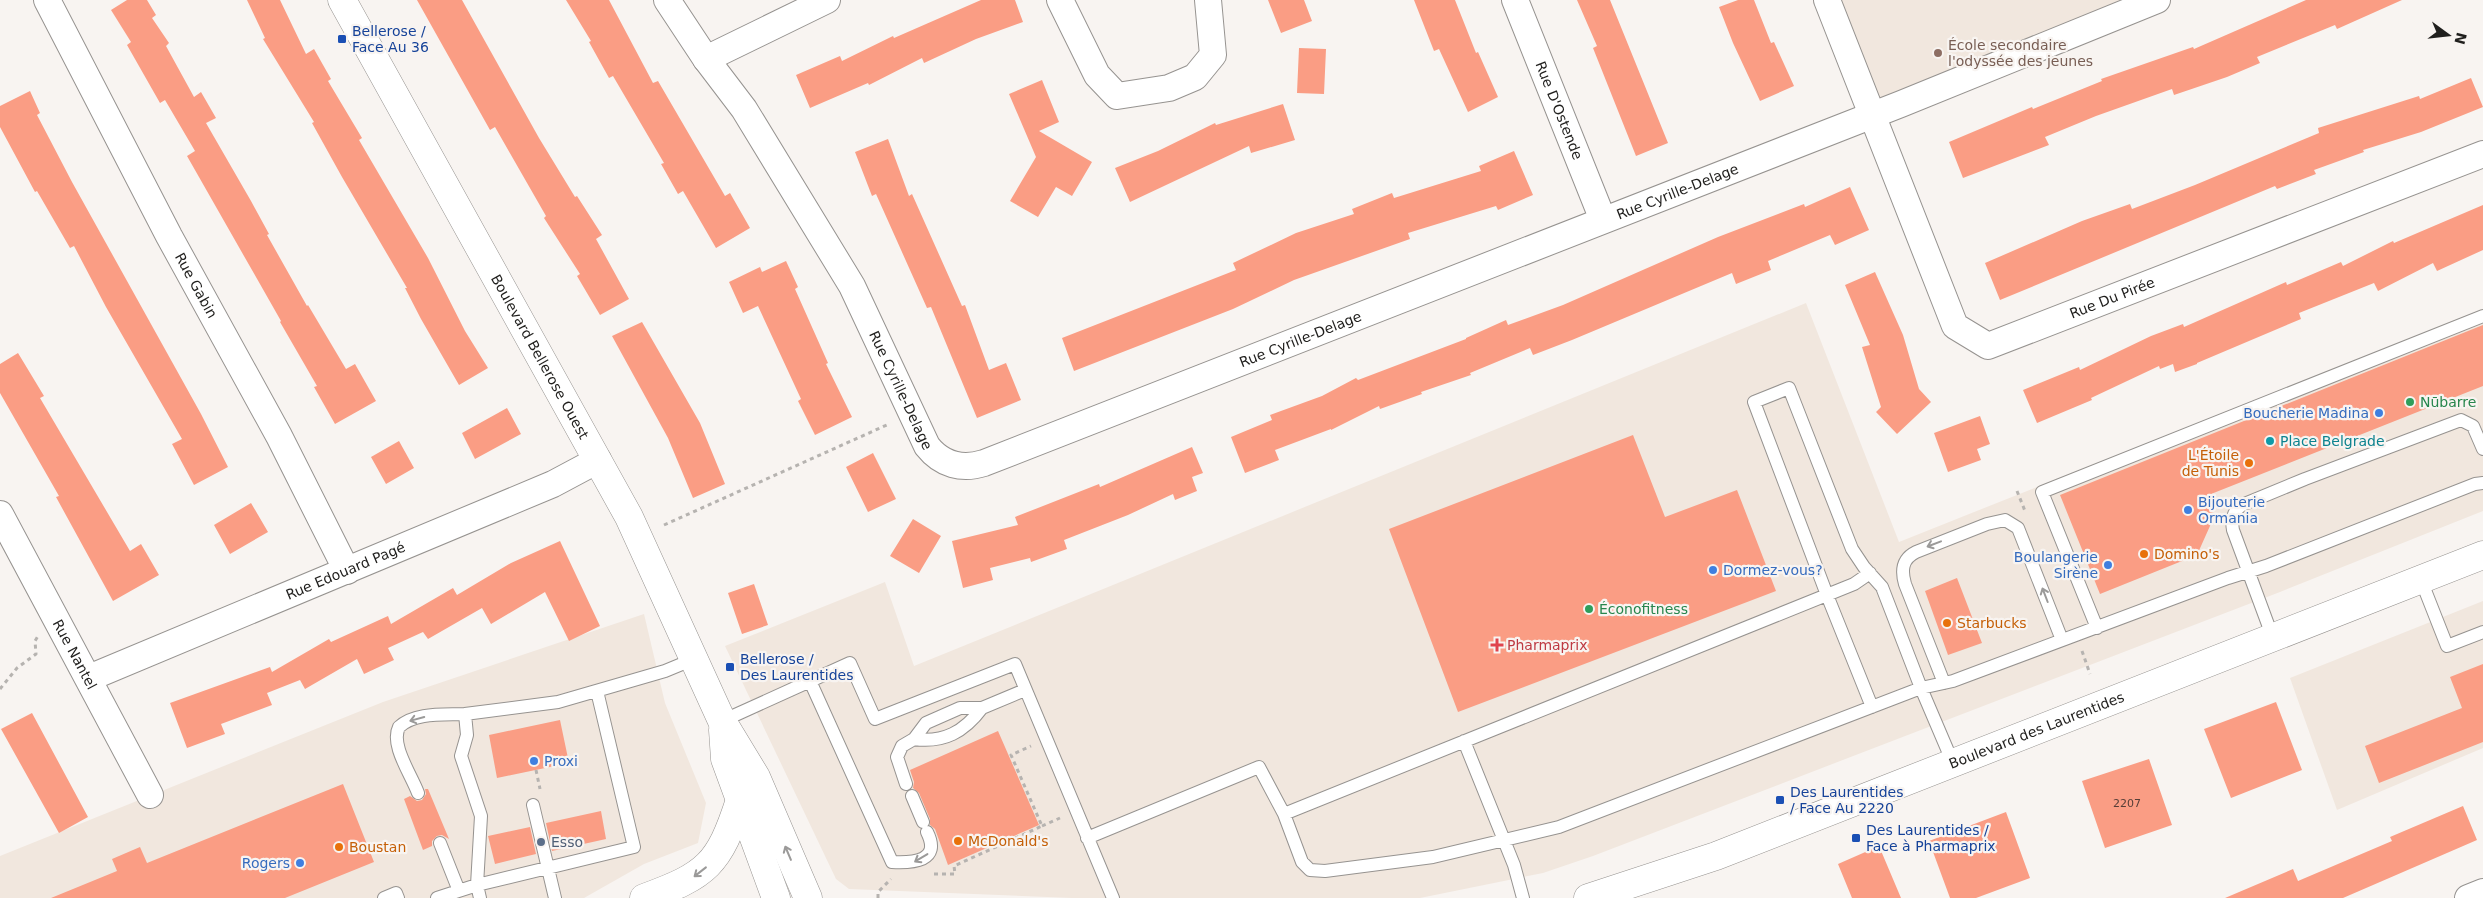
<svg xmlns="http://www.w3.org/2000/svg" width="2483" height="898" viewBox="0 0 2483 898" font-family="'DejaVu Sans',sans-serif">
  <rect width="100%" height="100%" fill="#f8f4f1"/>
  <path fill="#f1e7de" d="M1827,0H2157L1873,115Z
    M1806,303L1899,542L2483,309V511L2280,592L1593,856L1543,873L1420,898H1072L849,889L836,879L725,646L885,582L914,666Z
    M2483,601V748L2337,810L2290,678Z
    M644,614L665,703L706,803L698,843L644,864L584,898H0V856L383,702Z"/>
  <path fill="#fa9d84" d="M127,0H147L156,15L152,18L169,43L166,46L194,97L201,92L216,118L206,123L251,201L269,234L267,235L307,306L308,305L346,369L355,364L376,401L335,424L314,387L317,386L280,322L281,321L187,156L195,151L165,100L160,103L127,45L131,42L111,10Z
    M247,0H280L306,54L314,49L331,79L328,81L362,138L359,140L428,258L465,331L488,368L459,385L421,319L405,288H407L342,177L312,123L314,122L263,39L265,38Z
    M417,0H462L539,138L575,197L577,196L602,235L596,239L629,299L600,315L577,276L580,274L544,218L546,216L495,127L490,130Z
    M566,0H609L653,83L658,81L725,196L730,193L750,228L716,248L683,191L678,194L661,164L664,163L613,76L609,78L589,42L591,41Z
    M981,0H1015L1023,22L976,39L924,63L922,58L869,85L868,83L810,108L796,75L840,56L842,61L893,36L894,38Z
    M1268,0H1304L1312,21L1281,33Z
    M1414,0H1455L1476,53L1478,52L1498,97L1468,112L1439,49L1434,51Z
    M1577,0H1610L1668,143L1636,156L1593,48L1597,46Z
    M1738,0H1754L1771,43L1774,42L1794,86L1760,101L1733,43L1719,7Z
    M2306,0H2402L2337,29L2335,25L2257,57L2260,63L2227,77L2174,95L2172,89L2096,116L2045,137L2049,145L1963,178L1949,142L2032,107L2033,109L2102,81L2101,79L2193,47L2194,49Z
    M1299,48L1326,49L1324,94L1297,93Z
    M2471,78L2483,107L2421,132L2363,150L2364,152L2314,170L2316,174L2277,189L2275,186L2000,300L1985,263L2082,221L2130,204L2132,209L2195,185L2319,133L2318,128L2419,96L2420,99Z
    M1042,80L1059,122L1039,131L1092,162L1072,196L1056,187L1038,217L1010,201L1036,157L1009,94Z
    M30,91L40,113L37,115L72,182L201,414L228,467L194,485L172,444L182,439L106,307L74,246L70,248L37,191L35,192L0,127V106Z
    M1283,104L1295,140L1251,153L1249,146L1130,202L1115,168L1158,151L1215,123L1216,125Z
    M888,139L909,196L912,194L962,306L965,305L989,370L1006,363L1021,400L977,418L931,307L927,308L876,194L872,196L855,152Z
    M1514,151L1533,195L1498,210L1496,206L1408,233L1410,239L1294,280L1233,309L1074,371L1062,338L1236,270L1233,263L1296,233L1354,214L1352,209L1392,193L1394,198L1481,171L1479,166Z
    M1850,187L1869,230L1835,245L1830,235L1768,261L1771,270L1736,284L1732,273L1572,340L1533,355L1530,348L1470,373L1471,375L1421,392L1422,394L1380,409L1379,406L1331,430V429L1275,450L1279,460L1245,473L1231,437L1272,420L1270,415L1322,396L1356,378L1358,380L1466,339V338L1506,320L1508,325L1563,305L1718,237L1804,204L1805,207Z
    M2483,205V250L2437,271L2433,263L2378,291L2374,283L2299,313L2301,319L2197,363V364L2175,372L2173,364L2160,369L2159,366L2091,398L2092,400L2037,423L2023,390L2079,367L2080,370L2151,336L2183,324L2184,327L2286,282L2287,285L2341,262L2343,266L2393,241L2394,243Z
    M786,261L798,287L795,289L828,363L826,364L852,417L815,435L798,401L801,399L758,306L743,313L729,282L760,267L762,272Z
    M1875,272L1903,335L1919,389L1931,402L1897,434L1876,412L1881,407L1862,347L1870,345L1845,285Z
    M642,322L700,423L725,484L693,498L668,438L612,336Z
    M2483,325V386L2206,496L2214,517L2197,555L2100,594L2060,495Z
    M18,353L44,396L40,398L130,551L141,544L159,575L113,601L56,497L59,496L0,393V364Z
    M507,408L521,434L475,459L462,433Z
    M1980,416L1990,444L1977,449L1981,460L1948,472L1934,433Z
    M1633,435L1665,517L1737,490L1776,591L1458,712L1389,529Z
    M399,441L414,468L386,484L371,457Z
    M1192,447L1203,473L1192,477L1197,491L1175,500L1173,494L1128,515L1064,540L1067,549L1031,562L1030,558L990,568L993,580L963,588L952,541L1018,525L1015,517L1099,484L1100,487Z
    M873,453L896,499L868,512L846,467Z
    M251,503L268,532L230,554L214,525Z
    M913,519L941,536L919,573L890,556Z
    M560,541L600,626L569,641L545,592L491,624L482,608L428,639L423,632L388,648L394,660L364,674L357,659L305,689L300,680L267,693L272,705L221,724L225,734L187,748L170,703L270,667L272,672L329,639L331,642L388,616L391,624L453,588L457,595L511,563Z
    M1957,578L1982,643L1948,655L1925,591Z
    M754,584L768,625L742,634L728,593Z
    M2483,664V742L2379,783L2365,746L2462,708L2450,677Z
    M2276,702L2302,770L2231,798L2204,729Z
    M32,713L88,817L59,833L1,729Z
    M560,720L569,763L497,778L489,735Z
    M998,731L1039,825L948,865L935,829L930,825V819L919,793L913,788L914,782L910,770Z
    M2149,759L2172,825L2105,848L2082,781Z
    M343,784L374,862L285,898H51L117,871L112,859L140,847L147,863Z
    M425,789H428L449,839L442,835L437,836L432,841V846L423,850L404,799L410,796L417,801L422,800L426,794Z
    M2463,806L2477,840L2343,898H2225L2293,869L2298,881L2392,841L2390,837Z
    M601,811L606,839L552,851L546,823Z
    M2006,812L2030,878L1976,898H1950L1929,841Z
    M530,827L536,854L495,864L488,836Z
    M1879,846L1901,898H1852L1838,864Z"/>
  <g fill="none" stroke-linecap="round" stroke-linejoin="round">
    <g stroke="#969390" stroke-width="14">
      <path id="service" d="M2421,580L2447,646L2483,632
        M2097,628L2042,492L2483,316
        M2273,638L2233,530C2231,519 2233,511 2242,505L2305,479L2461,420L2473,426L2483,449
        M810,681L892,862C912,863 942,862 927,832
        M1944,683L1905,584C1901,570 1902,559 1916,552L1987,524L2005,520L2018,528L2062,640
        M1872,707L1827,595L1754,402L1789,388L1852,549L1864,567L1882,587L1921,688L1953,681L2228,578L2266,566L2475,484L2483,483
        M960,708H982C964,732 944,743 914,739L926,723Z
        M982,708L1025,690
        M722,721L850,663L875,719L1015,664L1113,898
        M1464,741L1514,865L1523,898
        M906,784L897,757L902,746L914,739
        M418,793C411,774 390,745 399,727C415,712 444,715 465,714
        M912,796L923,822
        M533,805L555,898
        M1284,814L1854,584L1870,573
        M1087,838L1259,767L1284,814L1302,862L1310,870L1325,871L1433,857L1559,827L1921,688L1953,763
        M440,843L459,891
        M384,898L396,893L398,898
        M437,898L477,885L634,847L597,691
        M480,898L477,885L481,816L461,756L467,735L465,714L558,702L665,671L694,659"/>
    </g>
    <g stroke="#969390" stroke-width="28">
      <g id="minor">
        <path id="s1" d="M47,0L169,236L279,436L347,571"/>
        <path id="s2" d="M667,0L706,59L744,109L852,286L927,446C942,465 962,470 984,463L1901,104L2157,0"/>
        <path d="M1060,0L1097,75L1117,96L1169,88L1195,77L1213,55L1208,0"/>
        <path id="s3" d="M1515,0L1603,220"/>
        <path id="s4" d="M1827,0L1955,326L1988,346L2483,154"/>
        <path d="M706,59L827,0"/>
        <path id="s5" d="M0,514L150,795"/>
        <path id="s6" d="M89,678L553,484L598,460"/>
        <path d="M2468,898L2483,892"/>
      </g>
    </g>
    <g stroke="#969390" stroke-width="29">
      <g id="tertiary">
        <path id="s7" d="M342,0L629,517L722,721L756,777L808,898"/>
        <path d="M723,730L725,759L776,898"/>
      </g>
    </g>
    <g stroke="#969390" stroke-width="29">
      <g id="secondary">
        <path d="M644,898C707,875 719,865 740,800"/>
        <path id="s8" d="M1588,898L1716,856L2483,555"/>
      </g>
    </g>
    <path stroke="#b6b3b0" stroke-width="3" stroke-dasharray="4 4" stroke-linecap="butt" d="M2017,491L2025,511
      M664,525L889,424
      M2082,651L2090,674
      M0,689L17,668L36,654L35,641L38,636
      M536,770L540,789
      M1042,826L1060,818
      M934,874H955L954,866L1042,826L1011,755L1031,746
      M878,898V892L891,879"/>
    <use href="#service" stroke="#fff" stroke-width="12"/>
    <use href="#minor" stroke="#fff" stroke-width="26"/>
    <use href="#tertiary" stroke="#fff" stroke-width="28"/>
    <use href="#secondary" stroke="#fff" stroke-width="28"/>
  </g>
  <defs><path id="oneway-shaft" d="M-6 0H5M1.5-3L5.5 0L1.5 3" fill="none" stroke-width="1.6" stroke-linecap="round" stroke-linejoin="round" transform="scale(1.25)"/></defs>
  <g stroke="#9b9a99">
    <use href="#oneway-shaft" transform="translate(1934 544) rotate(159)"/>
    <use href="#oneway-shaft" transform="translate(2045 595) rotate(-111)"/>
    <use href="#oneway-shaft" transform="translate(417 719) rotate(165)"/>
    <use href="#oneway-shaft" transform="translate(788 853) rotate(-113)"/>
    <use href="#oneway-shaft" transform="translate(921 858) rotate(149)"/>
    <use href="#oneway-shaft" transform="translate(700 872) rotate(142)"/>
  </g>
  <g fill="#1a4fb4" stroke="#f8f4f1" stroke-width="2">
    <rect x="337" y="34" width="10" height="10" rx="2.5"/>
    <rect x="725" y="662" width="10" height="10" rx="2.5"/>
    <rect x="1775" y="795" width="10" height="10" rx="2.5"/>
    <rect x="1851" y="833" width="10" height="10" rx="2.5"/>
  </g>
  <circle fill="#8d6e63" stroke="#f8f4f1" stroke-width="2" cx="1938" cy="53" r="5"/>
  <g fill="#2e9e5b" stroke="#f8f4f1" stroke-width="2">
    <circle cx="2410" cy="402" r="5"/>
    <circle cx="1589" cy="609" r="5"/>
  </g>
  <g fill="#3f7fe0" stroke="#f8f4f1" stroke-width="2">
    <circle cx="2379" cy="413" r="5"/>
    <circle cx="2188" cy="510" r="5"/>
    <circle cx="2108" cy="565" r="5"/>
    <circle cx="1713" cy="570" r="5"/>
    <circle cx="534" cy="761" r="5"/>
    <circle cx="300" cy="863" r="5"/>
  </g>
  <circle fill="#0f9aa8" stroke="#f8f4f1" stroke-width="2" cx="2270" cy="441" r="5"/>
  <g fill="#e8710a" stroke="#f8f4f1" stroke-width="2">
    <circle cx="2249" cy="463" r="5"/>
    <circle cx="2144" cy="554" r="5"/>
    <circle cx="1947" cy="623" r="5"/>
    <circle cx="958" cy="841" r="5"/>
    <circle cx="339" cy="847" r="5"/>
  </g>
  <path fill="#e0444e" stroke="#f8f4f1" stroke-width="2" d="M1494.5 637.5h5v5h5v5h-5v5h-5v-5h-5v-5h5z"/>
  <circle fill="#5c6f8a" stroke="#f8f4f1" stroke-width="2" cx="541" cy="842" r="5"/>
  <g text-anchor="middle" stroke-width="4.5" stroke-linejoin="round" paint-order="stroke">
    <g font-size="11" fill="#563e37">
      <text x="2127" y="807">2207</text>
    </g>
    <g font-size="14" fill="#164399" stroke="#f8f4f1" text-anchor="start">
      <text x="352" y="36">Bellerose /<tspan x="352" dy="16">Face Au 36</tspan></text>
      <text x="740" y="664">Bellerose /<tspan x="740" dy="16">Des Laurentides</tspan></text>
      <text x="1790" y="797">Des Laurentides<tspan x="1790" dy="16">/ Face Au 2220</tspan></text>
      <text x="1866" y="835">Des Laurentides /<tspan x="1866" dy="16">Face à Pharmaprix</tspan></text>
    </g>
    <g font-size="14" fill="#785e54" stroke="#f8f4f1" text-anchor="start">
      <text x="1948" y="50">École secondaire<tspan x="1948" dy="16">l'odyssée des jeunes</tspan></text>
    </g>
    <g font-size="14" fill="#201f1d" stroke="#f8f4f1">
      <text dy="5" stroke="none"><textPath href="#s3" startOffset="119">Rue D'Ostende</textPath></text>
      <text dy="5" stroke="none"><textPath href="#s2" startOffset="1326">Rue Cyrille-Delage</textPath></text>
      <text dy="5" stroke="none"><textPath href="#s1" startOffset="322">Rue Gabin</textPath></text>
      <text dy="5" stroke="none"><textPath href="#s4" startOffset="522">Rue Du Pirée</textPath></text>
      <text dy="5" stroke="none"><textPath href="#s2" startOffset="921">Rue Cyrille-Delage</textPath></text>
      <text dy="5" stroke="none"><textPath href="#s7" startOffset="408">Boulevard Bellerose Ouest</textPath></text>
      <text dy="5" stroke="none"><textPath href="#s2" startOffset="456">Rue Cyrille-Delage</textPath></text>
      <text dy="5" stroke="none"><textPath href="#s6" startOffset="278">Rue Edouard Pagé</textPath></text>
      <text dy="5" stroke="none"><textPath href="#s5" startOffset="159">Rue Nantel</textPath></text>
      <text dy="5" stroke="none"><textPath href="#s8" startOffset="479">Boulevard des Laurentides</textPath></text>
    </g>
    <g font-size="14" fill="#27864d" stroke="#f8f4f1" text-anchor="start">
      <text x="2420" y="407">Nūbarre</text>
      <text x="1599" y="614">Éconofitness</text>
    </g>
    <g font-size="14" fill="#366cbe" stroke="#f8f4f1" text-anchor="end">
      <text x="2369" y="418">Boucherie Madina</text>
      <text x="2198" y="507" text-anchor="start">Bijouterie<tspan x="2198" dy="16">Ormania</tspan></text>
      <text x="2098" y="562">Boulangerie<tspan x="2098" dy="16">Sirène</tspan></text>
      <text x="1723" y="575" text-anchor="start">Dormez-vous?</text>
      <text x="544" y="766" text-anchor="start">Proxi</text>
      <text x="290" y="868">Rogers</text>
    </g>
    <g font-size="14" fill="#0d838f" stroke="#f8f4f1" text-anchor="start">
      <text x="2280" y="446">Place Belgrade</text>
    </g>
    <g font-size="14" fill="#c56008" stroke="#f8f4f1" text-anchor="start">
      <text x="2239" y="460" text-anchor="end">L'Étoile<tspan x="2239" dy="16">de Tunis</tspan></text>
      <text x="2154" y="559">Domino's</text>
      <text x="1957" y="628">Starbucks</text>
      <text x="968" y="846">McDonald's</text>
      <text x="349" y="852">Boustan</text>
    </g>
    <g font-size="14" fill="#be3a42" stroke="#f8f4f1" text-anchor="start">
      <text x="1507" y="650">Pharmaprix</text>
    </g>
    <g font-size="14" fill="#4e5e75" stroke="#f8f4f1" text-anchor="start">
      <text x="551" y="847">Esso</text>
    </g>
  </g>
  <g transform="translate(2448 35) rotate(105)" stroke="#f8f4f1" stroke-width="4" paint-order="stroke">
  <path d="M0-4L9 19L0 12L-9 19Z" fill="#201f1d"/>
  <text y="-8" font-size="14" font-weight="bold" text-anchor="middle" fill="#201f1d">N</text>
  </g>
</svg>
